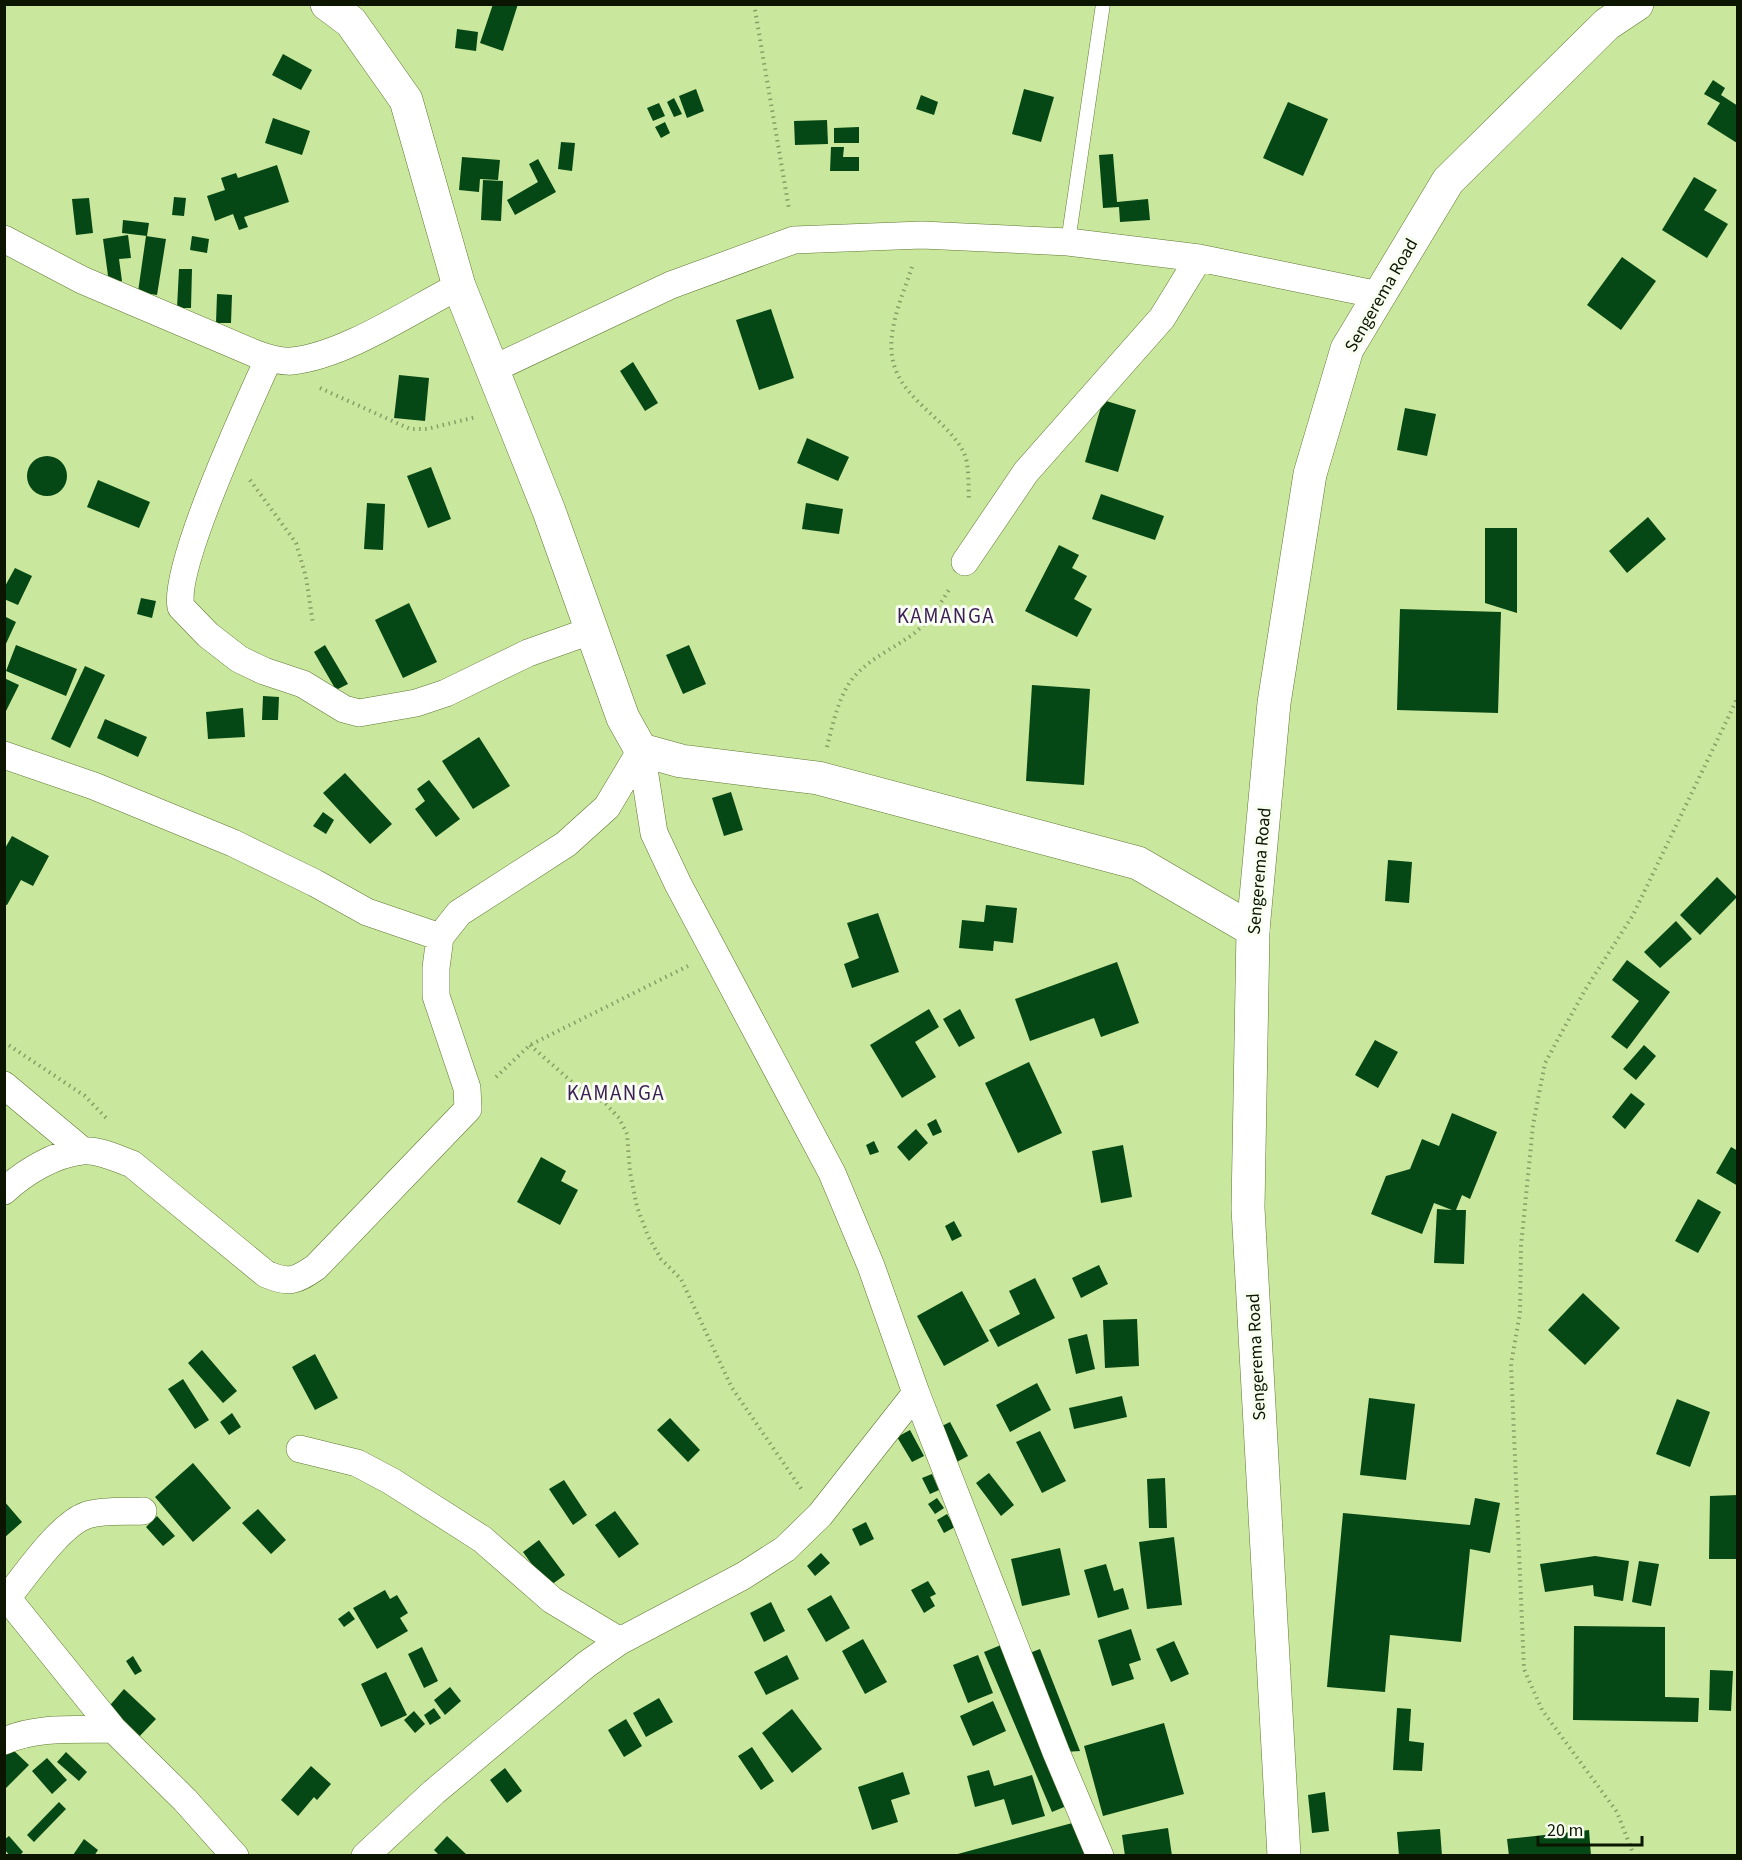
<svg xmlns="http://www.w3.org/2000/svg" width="1742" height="1860" viewBox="0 0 1742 1860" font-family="'Source Sans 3',sans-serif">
  <rect width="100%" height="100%" fill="#c9e79d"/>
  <path fill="#054815" d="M493,4H518L503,51L480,43Z
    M457,29L478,32L476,51L455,48Z
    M283,54L312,70L301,90L272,75Z
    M1713,80L1725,88L1721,95L1738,106L1737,143L1707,124L1720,103L1704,94Z
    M696,89L704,111L687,118L679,96Z
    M1024,89L1054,97L1041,142L1012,134Z
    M921,95L938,102L934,115L916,109Z
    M674,98L682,114L674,117L667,102Z
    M1288,102L1328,119L1303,176L1263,158Z
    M659,103L665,116L653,121L647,108Z
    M273,118L310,131L302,155L265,143Z
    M827,120L828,144L795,145L794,121Z
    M665,122L670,133L661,138L655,127Z
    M859,127V143H834V128Z
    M561,142L575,143L572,171L558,169Z
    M831,147H844L843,157H859V171H830Z
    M1113,154L1117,202L1148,199L1150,220L1120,222L1119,207L1103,208L1099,155Z
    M462,157L500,160L498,180L480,179L479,192L459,190Z
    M538,159L556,192L515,215L507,200L538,182L529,164Z
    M277,165L289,202L244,217L248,227L239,230L233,214L215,221L207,196L225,190L221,178L236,173L238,178Z
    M1694,177L1717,190L1704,210L1728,224L1707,258L1662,230Z
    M483,180L503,181L501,221L481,220Z
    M174,197L186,198L184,216L172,215Z
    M89,198L93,233L76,235L72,199Z
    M123,220L149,223L147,236L122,233Z
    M128,235L131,258L119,259L122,281L109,283L103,239Z
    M146,236L166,239L157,295L138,292Z
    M192,236L209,239L207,253L190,250Z
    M1622,257L1656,281L1621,330L1587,305Z
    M179,269H192L191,308H177Z
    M217,294L232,295L231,323H216Z
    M771,309L794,378L759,390L736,320Z
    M633,362L658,403L645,411L620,371Z
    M399,375L429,378L425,421L394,418Z
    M1103,400L1136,410L1118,472L1085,462Z
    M1405,408L1436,414L1427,456L1397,450Z
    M807,438L849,457L838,481L797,463Z
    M27 476a20 20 0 1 1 40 0a20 20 0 1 1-40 0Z
    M431,467L451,519L428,528L407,476Z
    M98,480L150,502L139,528L87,507Z
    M1101,494L1164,516L1155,540L1092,519Z
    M367,503L385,504L383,550L364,549Z
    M806,503L843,509L839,534L802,529Z
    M1648,517L1666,539L1627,573L1609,551Z
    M1485,528H1517V613L1485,603Z
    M1059,545L1079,555L1072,568L1087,576L1074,599L1092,609L1077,637L1025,611Z
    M15,568L32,576L18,605L4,599V588Z
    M141,598L156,601L152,618L137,614Z
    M409,603L437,662L403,678L375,620Z
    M1400,609L1501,612L1498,713L1397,710Z
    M4,616L16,622L4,648Z
    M16,645L77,669L66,696L6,671Z
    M325,645L348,684L336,690L314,652Z
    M689,645L706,684L683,694L666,655Z
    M85,666L105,675L70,748L51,739Z
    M4,678L19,685L4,715Z
    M1032,685L1090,689L1084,785L1026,781Z
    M263,696L279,697L278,720H262Z
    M243,708L245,737L208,739L206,712Z
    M105,719L147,737L138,757L97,738Z
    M479,737L510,786L473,809L442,761Z
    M345,773L392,824L370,844L323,793Z
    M429,780L460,819L436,837L415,809L425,801L417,789Z
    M731,792L743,830L724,836L712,798Z
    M323,812L334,820L326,834L313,826Z
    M12,836L49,856L33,886L21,880L7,905L4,904V850Z
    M1388,860L1412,862L1409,903L1385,901Z
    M1717,877L1737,897L1700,935L1680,915Z
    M986,905L1017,908L1013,943L994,941L993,951L959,948L962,920L984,922Z
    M878,913L899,972L852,988L844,964L859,958L847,923Z
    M1676,921L1692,939L1660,968L1644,952Z
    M1627,960L1670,992L1627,1049L1611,1037L1639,1001L1612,980Z
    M1117,962L1139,1023L1101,1037L1094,1018L1030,1041L1015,999Z
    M929,1009L939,1027L915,1042L936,1077L902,1098L870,1045Z
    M960,1009L975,1038L959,1047L943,1019Z
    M1375,1040L1398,1052L1378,1088L1355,1075Z
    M1644,1045L1656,1056L1636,1080L1623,1069Z
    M1029,1062L1062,1133L1018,1153L985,1083Z
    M1631,1093L1645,1104L1625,1129L1612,1117Z
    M1452,1113L1497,1132L1470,1199L1462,1195L1456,1210H1466L1464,1264L1434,1263L1437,1209L1452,1210L1434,1203L1422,1234L1371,1214L1386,1176L1410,1169L1422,1139L1439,1146Z
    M936,1119L942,1132L933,1136L927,1124Z
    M916,1129L928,1143L909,1161L897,1147Z
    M874,1141L879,1152L870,1155L866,1145Z
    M1123,1145L1132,1197L1101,1203L1092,1151Z
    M1731,1147L1738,1151V1186L1716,1173Z
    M541,1157L566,1171L561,1181L578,1190L560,1225L517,1202Z
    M1698,1199L1721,1212L1698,1253L1675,1241Z
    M954,1221L962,1236L952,1241L945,1226Z
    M1099,1265L1108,1284L1081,1298L1072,1278Z
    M1035,1278L1055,1318L998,1347L989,1330L1020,1314L1009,1291Z
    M962,1291L989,1341L944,1366L917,1316Z
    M1583,1293L1620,1328L1585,1365L1548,1330Z
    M1137,1319L1139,1366L1105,1368L1103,1320Z
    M1087,1334L1095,1369L1076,1374L1068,1339Z
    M202,1350L237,1391L223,1403L188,1363Z
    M315,1354L338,1398L315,1410L292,1367Z
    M183,1379L209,1420L195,1429L168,1389Z
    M1037,1383L1051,1410L1010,1432L996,1405Z
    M1122,1396L1127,1417L1074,1429L1069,1408Z
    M1369,1398L1415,1404L1406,1480L1360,1475Z
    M1677,1399L1710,1412L1690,1467L1656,1454Z
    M232,1413L241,1427L229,1435L220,1422Z
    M670,1418L700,1450L688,1462L657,1430Z
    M950,1422L968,1456L953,1464L936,1429Z
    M910,1430L924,1456L912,1462L897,1437Z
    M1040,1431L1066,1481L1042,1493L1016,1442Z
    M193,1463L231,1508L193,1542L155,1497Z
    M989,1473L1014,1505L1001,1516L976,1483Z
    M932,1474L939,1490L930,1494L922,1478Z
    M1165,1478L1167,1528H1149L1147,1479Z
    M564,1480L587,1515L573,1525L549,1489Z
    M1738,1495V1559H1709L1710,1496Z
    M937,1498L944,1508L935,1514L928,1504Z
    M1475,1498L1500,1503L1490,1553L1470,1549L1461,1642L1390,1635L1385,1692L1327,1687L1343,1513L1470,1525Z
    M4,1501L22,1522L4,1538Z
    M258,1509L286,1540L271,1554L242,1523Z
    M615,1511L639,1544L619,1558L595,1525Z
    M947,1514L955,1527L944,1533L937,1520Z
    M157,1516L175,1536L163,1546L146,1527Z
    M866,1522L874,1539L860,1546L852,1529Z
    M1174,1537L1182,1605L1147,1609L1139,1542Z
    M539,1540L565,1575L548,1587L523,1552Z
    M1060,1548L1070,1595L1022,1606L1011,1559Z
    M821,1553L830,1563L815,1576L807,1566Z
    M1595,1556L1629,1561L1623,1601L1594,1596L1593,1585L1545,1592L1540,1564Z
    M1639,1561L1659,1564L1651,1606L1632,1602Z
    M1106,1564L1114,1591L1123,1588L1129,1609L1098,1618L1084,1570Z
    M928,1581L936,1594L930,1597L935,1606L924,1613L911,1590Z
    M385,1590L390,1599L397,1595L408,1613L400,1618L408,1631L377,1649L353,1608Z
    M831,1595L850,1628L826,1642L807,1609Z
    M771,1602L785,1631L764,1642L750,1613Z
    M349,1611L355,1619L344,1627L338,1619Z
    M1574,1626L1665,1627V1697L1699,1698L1698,1722L1573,1720Z
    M1131,1629L1141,1660L1129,1664L1134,1679L1112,1686L1098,1640Z
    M863,1639L887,1682L865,1694L842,1651Z
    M1174,1641L1189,1674L1171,1682L1156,1649Z
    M1001,1645L1069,1805L1052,1812L984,1652Z
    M422,1647L438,1681L424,1688L408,1654Z
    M1040,1649L1080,1751L1065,1752L1027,1654Z
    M787,1655L799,1679L766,1695L754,1672Z
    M978,1655L993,1693L968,1703L953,1665Z
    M133,1656L142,1671L135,1675L126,1661Z
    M1710,1670L1733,1671L1731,1711L1709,1710Z
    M386,1672L407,1715L381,1727L361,1684Z
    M450,1687L461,1701L445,1715L434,1700Z
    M124,1689L156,1719L136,1740L105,1711Z
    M659,1698L673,1722L646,1737L633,1713Z
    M993,1701L1006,1731L973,1746L960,1716Z
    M434,1708L441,1718L430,1725L424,1715Z
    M1397,1708L1411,1709L1409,1741L1424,1743L1422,1771L1393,1770Z
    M792,1709L822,1749L792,1773L762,1733Z
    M414,1711L425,1724L415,1733L404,1720Z
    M626,1719L642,1746L624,1757L608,1730Z
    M1164,1723L1184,1794L1103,1816L1084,1746Z
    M752,1747L774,1781L761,1790L738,1756Z
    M11,1748L29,1765L4,1790V1755Z
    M66,1752L87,1772L79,1781L57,1762Z
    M47,1758L67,1780L52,1794L32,1771Z
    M311,1766L331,1784L317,1800L314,1797L298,1816L281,1800Z
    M505,1768L522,1791L507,1803L490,1780Z
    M989,1770L994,1786L1032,1775L1045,1816L1012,1825L1004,1799L975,1807L967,1776Z
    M903,1772L910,1794L891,1800L898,1822L872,1830L858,1787Z
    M1325,1792L1329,1831L1312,1833L1308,1795Z
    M59,1802L66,1809L34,1842L27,1835Z
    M1076,1822L1085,1856H954V1855Z
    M1168,1828L1172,1856H1125L1122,1835Z
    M1440,1829L1442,1856H1399L1397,1832Z
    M1589,1830L1591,1856H1509L1507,1839Z
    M9,1836L23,1852L19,1856H10L4,1849V1840Z
    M447,1836L468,1856H440L434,1850Z
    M84,1839L98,1850L94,1856L73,1855Z"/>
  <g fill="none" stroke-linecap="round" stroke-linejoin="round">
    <g stroke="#5f7932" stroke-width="15">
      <path id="service" d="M1068,242L1103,4"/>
    </g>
    <g stroke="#5f7932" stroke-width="28">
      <path id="minor" d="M4,239L82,280L256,354C267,358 280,362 292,361C344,356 412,310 459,286
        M269,358C249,402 172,568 181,607L208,635L239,659L264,671L303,684L344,709L359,713L416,703L446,693L528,653L590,631
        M493,369L671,285L794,240L922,235L1068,242L1199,258L1379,295
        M965,562L1026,472L1162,318L1199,258
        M641,750L654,833L678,884L832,1173L871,1266L916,1393L1056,1752L1100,1856
        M4,755L94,786L233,843L315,883L367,912L440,937
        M4,1085L83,1151
        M4,1191C25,1172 54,1154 82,1151C98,1149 118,1159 132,1164L266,1274C289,1284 296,1281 316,1267L468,1109L467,1088L436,996V968L440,937L459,913L566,844L607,807L641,750
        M300,1449L357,1463L391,1481L482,1539L552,1600L620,1641
        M4,1594L113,1729L185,1800L235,1856
        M7,1598C26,1575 60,1524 87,1515C105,1510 125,1512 143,1511
        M4,1741C38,1726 77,1730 113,1729
        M365,1856L434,1792L587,1664L620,1641L743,1576L785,1549L820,1515L916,1393"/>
    </g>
    <g stroke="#5f7932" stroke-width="34">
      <path id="tertiary" d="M327,4L351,22L406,100L459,286L549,511L623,718L641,750L681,761L818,778L1138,863L1253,930"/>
    </g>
    <g stroke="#5f7932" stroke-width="34">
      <path id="secondary" d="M1284,1856L1248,1208L1253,930L1274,703L1310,474L1347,349L1448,181L1607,24L1637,4"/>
    </g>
    <path stroke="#879e66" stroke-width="4" stroke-dasharray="1.5 4.5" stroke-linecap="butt" d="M754,4L789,209
      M912,267C903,294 888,327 892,356C898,398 944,416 963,451C970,464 968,486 969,501
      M320,388L410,429H427L476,417
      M250,480L296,543L306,577L313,624
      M827,747C833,724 838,697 853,678C868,660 890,650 909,637C927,625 939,606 950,588
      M4,1042L85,1096L109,1121
      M530,1045L573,1083L605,1103L619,1118L627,1134L630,1172L637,1207L648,1236L661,1259L681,1279L732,1388L802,1490
      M496,1077L530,1045L688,966
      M1634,1856L1617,1812L1542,1710L1524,1669L1511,1364L1520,1313L1521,1246L1533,1125L1545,1063L1585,990L1633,915L1738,697"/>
    <use href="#service" stroke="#fff" stroke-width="14"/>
    <use href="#minor" stroke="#fff" stroke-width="27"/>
    <use href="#tertiary" stroke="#fff" stroke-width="33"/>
    <use href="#secondary" stroke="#fff" stroke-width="33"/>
  </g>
  <g text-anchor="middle" stroke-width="6" stroke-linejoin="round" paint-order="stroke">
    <g font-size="18" fill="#0c1500" stroke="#f8fef0">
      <text transform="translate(1381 295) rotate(-60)" y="6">Sengerema Road</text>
      <text transform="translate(1259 871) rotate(-85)" y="6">Sengerema Road</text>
      <text transform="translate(1256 1357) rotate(-93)" y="6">Sengerema Road</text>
    </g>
    <g font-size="21" letter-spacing="1.5" fill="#3d1f58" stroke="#f8fef0">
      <text x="946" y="623">KAMANGA</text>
      <text x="616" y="1100">KAMANGA</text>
    </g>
  </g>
  <rect width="1742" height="1860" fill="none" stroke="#0c1500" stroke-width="12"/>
  <path d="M1538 1836v9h104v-9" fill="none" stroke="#0c1500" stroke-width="3"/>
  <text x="1547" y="1836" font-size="18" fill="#0c1500" stroke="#f8fef0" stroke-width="4.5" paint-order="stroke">20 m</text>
</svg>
